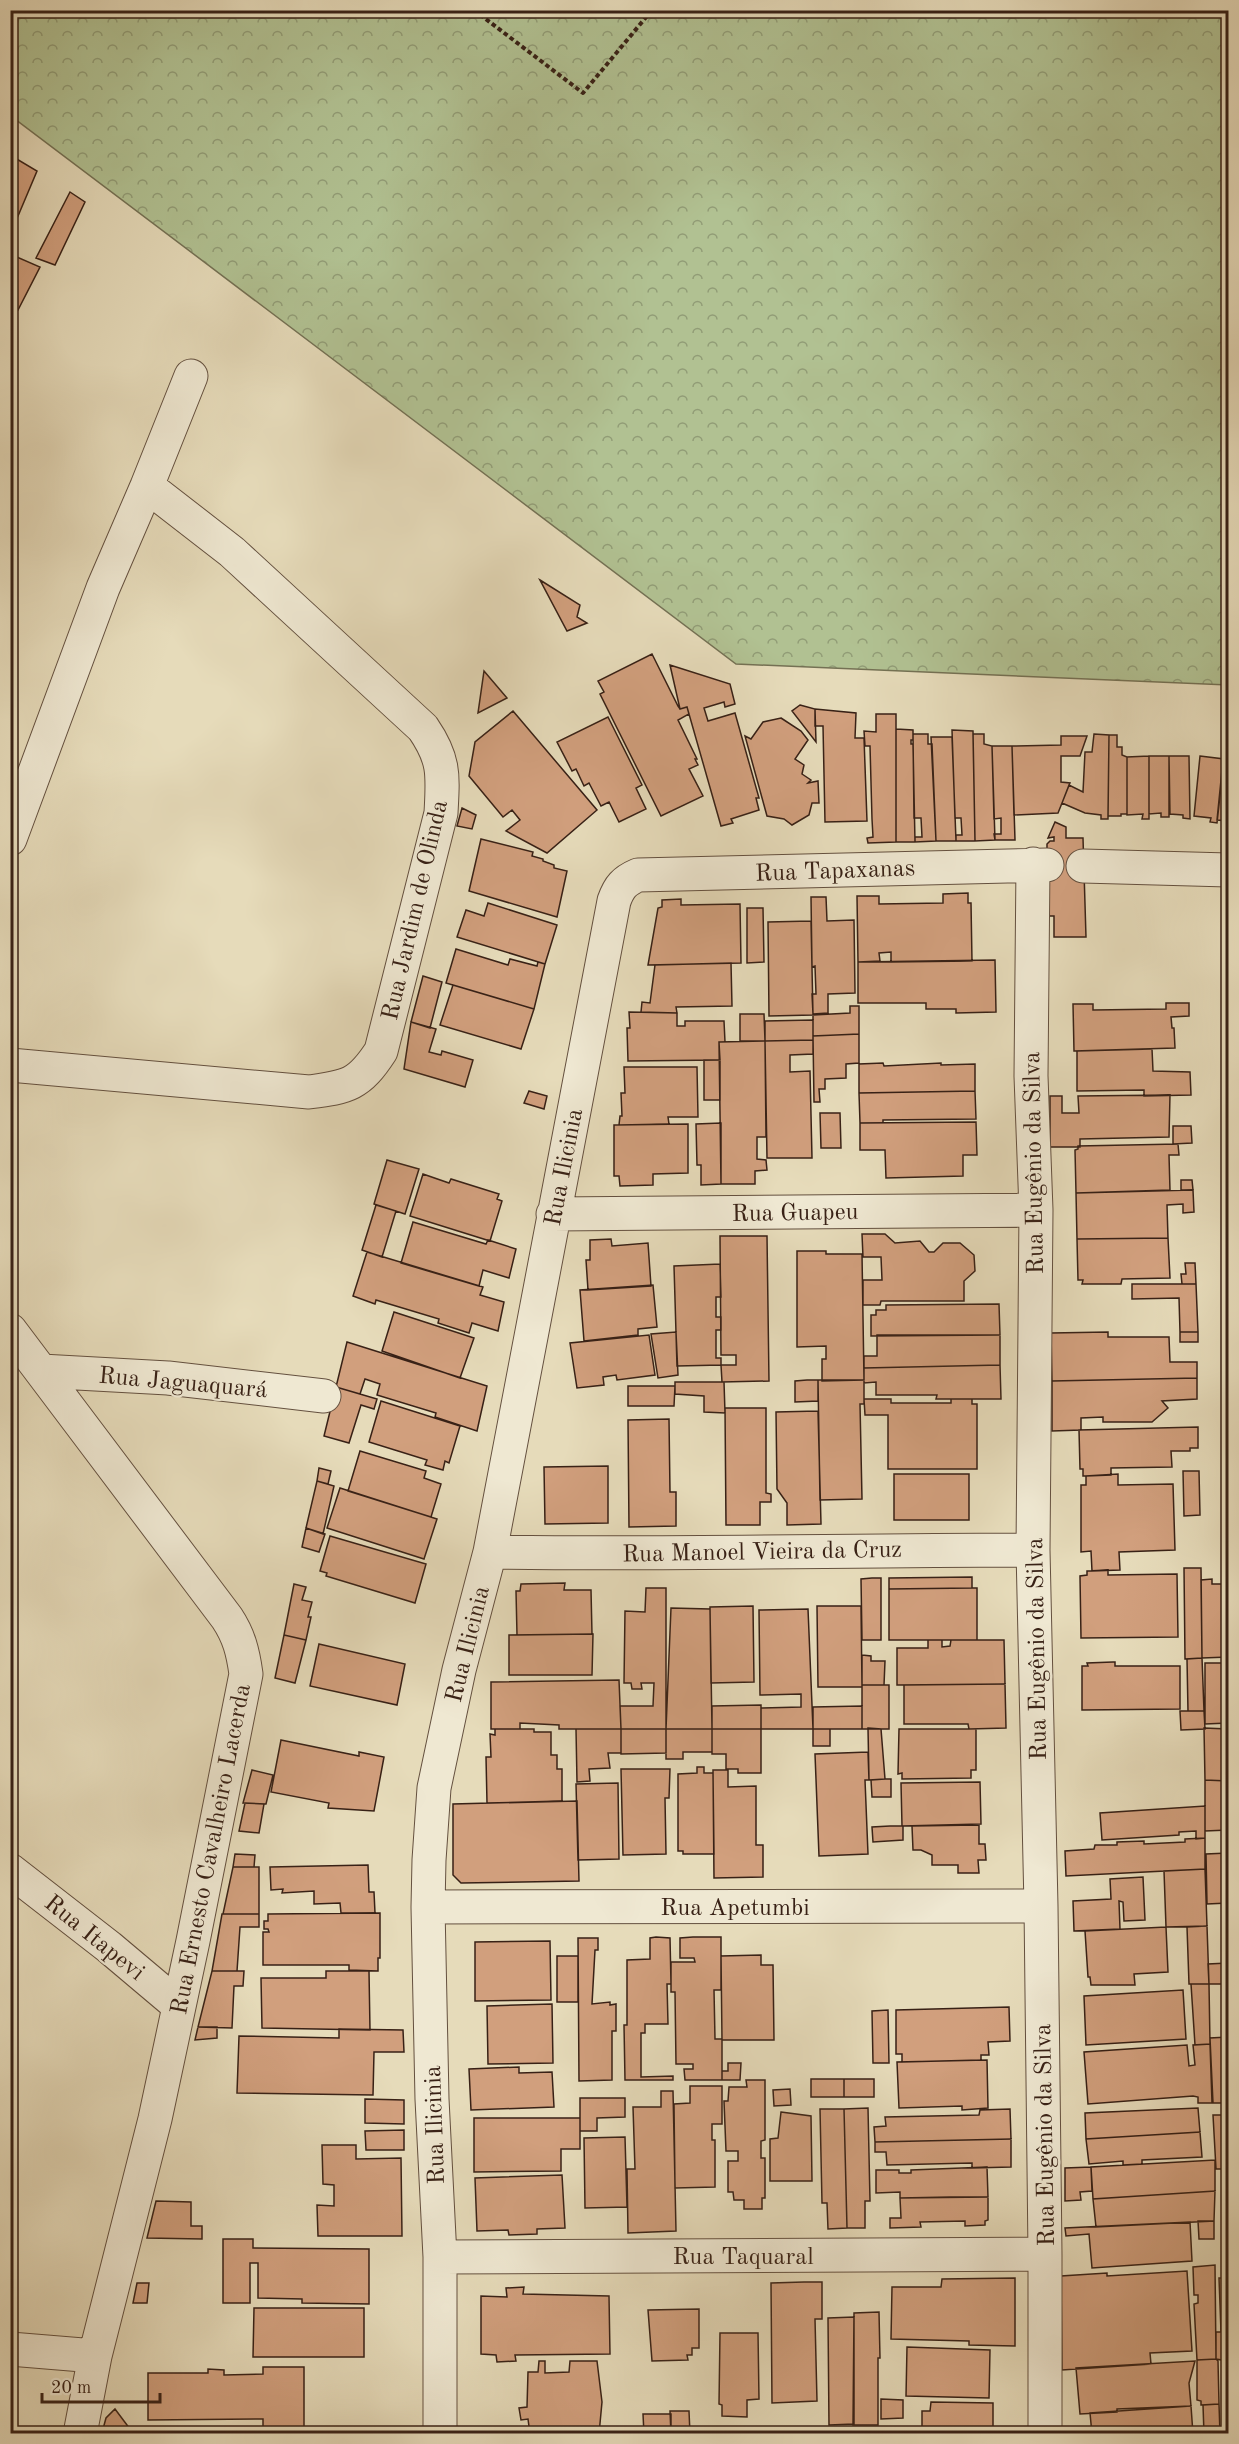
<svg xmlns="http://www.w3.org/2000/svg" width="1239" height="2444" viewBox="0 0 1239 2444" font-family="'Old Standard TT',serif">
  <defs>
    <pattern id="forest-crowns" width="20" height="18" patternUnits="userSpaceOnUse" patternTransform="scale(1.5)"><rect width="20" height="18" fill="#b1c192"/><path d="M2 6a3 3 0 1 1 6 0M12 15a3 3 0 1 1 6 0" fill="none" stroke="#919c76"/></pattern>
  </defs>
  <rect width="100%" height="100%" fill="#e6dbba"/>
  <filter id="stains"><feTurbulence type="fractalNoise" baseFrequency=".00333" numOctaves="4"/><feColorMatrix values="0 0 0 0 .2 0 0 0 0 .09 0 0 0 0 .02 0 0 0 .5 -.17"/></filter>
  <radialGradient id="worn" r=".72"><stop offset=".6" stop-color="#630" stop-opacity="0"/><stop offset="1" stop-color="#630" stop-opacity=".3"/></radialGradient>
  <path fill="url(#forest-crowns)" stroke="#747154" stroke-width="1.5" d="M10,11H1228V685L736,664L11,116Z"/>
  <path fill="#d19f7d" stroke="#382116" stroke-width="1.5" d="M10,155L37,171L10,235Z
    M70,192L85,202L55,265L36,258Z
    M10,254L40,267L18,310L10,306Z
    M540,580L580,605L577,617L587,623L567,631Z
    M652,654L678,706L680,709L687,707L689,714L678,720L697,759H695L698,765L689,769L703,796L661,816L600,694L604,692L598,681Z
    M670,665L730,684L735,704L725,707L724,702L704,708L708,721L735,713L759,798H756L759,810L731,819L733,823L721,826L687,707L680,709Z
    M484,671L507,698L478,713Z
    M800,705L815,709L816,742L792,711Z
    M815,709L856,713L855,738H864L867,821L825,822L823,726H815Z
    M513,711L597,810L547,853L506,831L520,820L512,810L503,817L469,776L475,742Z
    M876,714H896V842L868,843L867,838L873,837L872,819L870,746H865L864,731L876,732Z
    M608,717L642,785L636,788L646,809L619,822L609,802L601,806L589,783L584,786L576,769L572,771L557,742Z
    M781,718L801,731L808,740L795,759L804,765L802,774L811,780L808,783L818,781L819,803H812L809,815L792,825L784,819L767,816L745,736L751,739L763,722Z
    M896,729L913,730V740H911V744H913L915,842H896Z
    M952,730L973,731L975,841H956V835H962L961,818H955Z
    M913,734H928V744H932L936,841L915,842V837H922L921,818H914Z
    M973,734H984V744L992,746L995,840L975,841Z
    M1094,734L1109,735L1108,819H1101V815L1085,813L1062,803L1069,785L1083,792L1085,752H1092Z
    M1109,735H1117V747H1122V755L1127,757V814H1121V816H1108Z
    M1061,736H1087L1080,756H1061V782L1070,783L1058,813L1014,815L1012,746L1061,745Z
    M931,737H952L956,841H936Z
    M992,746H1012L1015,840H995L994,834H1001V818L994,819Z
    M1149,756V819H1142L1143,814L1127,815V757Z
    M1149,756H1169V817H1161V813L1149,814Z
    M1169,756H1189L1190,819L1183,818V815L1170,814Z
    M1200,756L1224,759L1217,823L1210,822L1211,818L1194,816Z
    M1223,760L1228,761V821L1217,820Z
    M462,808L476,815L472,829L457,826Z
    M1055,822L1066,827V838H1083L1086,937H1054V916H1047V844L1050,841H1054V837L1048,838Z
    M481,839L533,852L532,856L543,859V861L554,865V868L567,871L557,917L469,891Z
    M968,893V903H971L972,961L891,962V952L879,953L880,961L858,962L857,896H879V904L943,903V894Z
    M811,897H826L827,921L854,920L855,993L828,994V1013L813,1014L812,994H816L815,966L812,967Z
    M681,899V905L740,904L741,963L648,965L658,908L662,907V900Z
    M488,903L557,925L545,964L457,937L466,910L484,916Z
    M747,908H763L764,962L747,963Z
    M811,921L813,1015L769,1016L768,922Z
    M456,949L508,965L510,959L537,966L538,962L545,964L534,1009L446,983Z
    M995,960L996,1012L956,1013V1009H926V1003H858V962Z
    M731,963L732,1006L676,1007L677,1013L641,1012L642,1002L650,1003L655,965Z
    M423,976L442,982L430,1028L411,1022Z
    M453,985L534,1009L521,1049L440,1025Z
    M1166,1003H1189V1016L1171,1017L1172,1028H1174L1175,1048L1074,1051L1073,1004H1093V1010L1166,1009Z
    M850,1006H859V1034L813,1036V1015L850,1013Z
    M629,1012L677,1013V1026H685V1021H724L725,1042H719L720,1060L628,1061L627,1028H630Z
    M740,1014H764L765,1041H740Z
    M813,1020V1040L765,1041V1021Z
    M411,1022L436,1029L429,1052L441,1055L442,1051L473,1060L465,1087L404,1069Z
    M859,1034V1063L846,1064V1078L825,1079V1089H819L820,1102H814L813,1036Z
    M813,1040V1054L790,1055V1072L810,1071L812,1158H767L765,1041Z
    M765,1041L766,1137H757V1159L766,1160L767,1170L755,1171V1184H721L719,1042Z
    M1152,1049L1153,1071L1190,1072L1191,1095L1144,1096V1090L1077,1091V1051Z
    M704,1060H720V1100H704Z
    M883,1063L884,1066L941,1063V1065L975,1064V1091L859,1093V1064Z
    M624,1067H697L698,1117H668L669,1124L619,1125L620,1116H622L621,1093H625Z
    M529,1091L547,1096L544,1109L524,1103Z
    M975,1091L976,1119L883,1120V1123H860L859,1093Z
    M1170,1095L1169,1137L1080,1139V1147H1050V1096H1062V1113H1079L1078,1096Z
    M820,1113H840L841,1148H821Z
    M976,1122L977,1155H963V1176L886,1178L885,1150H860V1123Z
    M721,1123V1184L701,1185V1165H697L696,1124Z
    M688,1124V1173L653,1174V1185L620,1186L619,1176H614V1125Z
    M1173,1126H1191L1192,1143L1173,1144Z
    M1178,1144L1179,1155H1169L1170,1190L1076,1193L1075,1150L1078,1149V1146Z
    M387,1160L419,1169L405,1214L374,1204Z
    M423,1174L449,1183L451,1179L499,1194L497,1199L502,1201L490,1241L410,1216Z
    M1181,1180H1192L1193,1190H1181Z
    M1193,1190L1194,1212L1183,1213V1204L1167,1205L1168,1238L1077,1239L1076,1193Z
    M376,1205L396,1211L382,1257L362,1250Z
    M413,1222L486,1244L488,1240L516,1249L509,1278L483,1270L479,1286L401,1263Z
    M862,1234H885L895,1243L920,1241L929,1252H934L943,1243H960L974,1255L975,1271L964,1281V1301H881L880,1305H863V1280H882L881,1257H863Z
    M720,1236H767L769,1381L722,1382L721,1365H736V1355H721Z
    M1168,1238L1170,1278L1122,1279L1121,1284H1082L1083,1280H1078L1077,1239Z
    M611,1239L612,1246L648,1243L651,1286L588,1290L586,1260H590V1240Z
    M797,1251H826V1254H862L864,1380L822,1381V1359H826V1346L797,1347Z
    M367,1252L483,1287L480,1295L504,1302L498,1331L472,1323L469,1333L438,1323L439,1319L376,1300L375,1304L353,1296Z
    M1185,1263H1195L1196,1284H1182L1181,1274H1186Z
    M720,1264L721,1297H716V1317H721V1330H716V1358H721V1365L677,1366L674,1266Z
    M1132,1284H1196L1198,1332H1180L1179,1298L1132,1299Z
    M653,1285L657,1327L638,1329V1335L584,1341L580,1290Z
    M999,1304L1000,1335L871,1336V1315H876V1310H886V1305Z
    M394,1312L474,1338L460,1378L382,1351Z
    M676,1332L678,1375L658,1378L651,1334Z
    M1108,1332V1337H1169L1170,1362H1197V1378L1052,1381L1051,1333Z
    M1180,1332H1198V1342H1180Z
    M649,1335L655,1375L617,1380L616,1375L603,1377L604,1385L577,1388L570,1343Z
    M877,1335H1000V1365L864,1368V1356H877Z
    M347,1342L487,1386L477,1431L435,1417L436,1413L377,1395L380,1384L365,1379L360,1394L336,1387Z
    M1000,1365L1001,1399H936L937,1395H876V1382L864,1383V1368Z
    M1197,1378V1399L1162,1401L1168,1408L1152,1422H1103V1417L1081,1418V1430L1052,1431V1381Z
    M807,1380H818V1401L795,1402V1381Z
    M818,1380H864V1404H860L862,1499L820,1500Z
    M675,1382H724L725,1413L704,1412V1396L675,1394Z
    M628,1386H675L674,1406H628Z
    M336,1387L377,1399L374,1409L361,1405L349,1443L324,1436Z
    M864,1399H891V1403H951V1399H972V1404H977V1469H888V1415H865Z
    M381,1401L460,1426L449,1463L445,1461L443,1470L425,1465L427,1460L369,1442Z
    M725,1408H766V1493L771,1494V1502H760V1525H726Z
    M818,1411L821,1524L787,1525V1503L777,1489L776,1412Z
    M669,1419L670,1492H676V1526L629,1527L628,1420Z
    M1198,1427V1448H1190V1451H1171L1172,1467L1111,1468V1475L1086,1476H1083V1469H1080L1079,1430Z
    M360,1451L426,1471L424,1478L441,1484L431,1517L348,1491Z
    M608,1466V1523L545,1524L544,1467Z
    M319,1468L331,1471L328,1484L317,1481Z
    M1183,1471H1199L1200,1515L1184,1516Z
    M894,1474H969V1520H894Z
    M1118,1474V1485L1173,1484L1175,1550L1119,1552L1120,1570L1092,1571L1091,1551L1081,1552V1485H1086V1476Z
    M317,1481L334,1486L323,1534L306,1528Z
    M340,1488L437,1519L424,1559L327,1528Z
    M306,1528L325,1534L319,1552L302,1547Z
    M330,1536L426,1564L415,1603L326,1576L327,1573L320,1571Z
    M1184,1568H1201L1202,1658L1185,1659Z
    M1108,1570V1575L1177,1574L1178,1637L1081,1638L1080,1576L1087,1575V1571Z
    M972,1577V1588L889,1589V1578Z
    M872,1578H881V1640H862L861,1579Z
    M1212,1579V1584H1228V1657L1202,1658L1201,1580Z
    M565,1583L564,1590H591L592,1634L517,1635L516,1591H520L521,1584Z
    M294,1584L306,1587L302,1600L312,1602L308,1617H311L306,1640L284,1635Z
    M646,1588H666V1729H621L620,1706H653L654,1683H641L642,1689H632L631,1683H624L625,1611L645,1612Z
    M972,1588H977V1640H889V1589Z
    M753,1606L754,1682L711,1683L710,1607Z
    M817,1606H861L862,1687H818Z
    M671,1608L710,1609L712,1729H666Z
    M808,1609L813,1729H761V1708L801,1707V1694L760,1695L759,1610Z
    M593,1634L592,1675H509V1635Z
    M284,1635L306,1640L295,1683L275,1678Z
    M928,1640H942V1647L950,1646L951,1640H1004L1005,1684L897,1685V1648H928Z
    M319,1644L405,1664L397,1705L310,1686Z
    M862,1655L871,1656V1661H885L884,1685H862Z
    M1202,1658L1204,1711H1188L1187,1659Z
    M1113,1662H1115V1666H1180V1709L1082,1710V1666H1088L1087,1663Z
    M1205,1663H1228V1723L1205,1724Z
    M619,1680L621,1729H559V1725L520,1723V1729H491V1682Z
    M1005,1684L1006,1728L969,1729L968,1724H904V1685Z
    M862,1685H889V1729H862Z
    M761,1705V1729H712V1706Z
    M862,1706V1729H813V1707Z
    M1180,1711H1204L1205,1729L1181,1730Z
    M868,1728L881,1729L885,1779L869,1780Z
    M1204,1728L1228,1729V1781L1205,1780Z
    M495,1729H534V1732H551V1755H557V1769H562V1801L487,1803L486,1757H491L490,1734L495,1735Z
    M576,1729H621V1753H608L610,1768L589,1769L590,1781L577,1782Z
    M621,1729H666V1753L621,1754Z
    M666,1729H712V1752H683V1759H666Z
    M712,1729H761V1773H738V1769H726V1754H712Z
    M813,1729H830V1746H813Z
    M899,1729H976V1770H971V1778L902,1779V1773L898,1774Z
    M281,1740L359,1756V1752L384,1757L374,1811L328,1808L329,1803L271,1792Z
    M868,1752L869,1780H865L868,1854L819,1856L815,1754Z
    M697,1767H704V1773H713L714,1854H683V1851H678V1774L697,1773Z
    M621,1769H670L669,1798H665L666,1854L623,1855Z
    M252,1770L273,1775L266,1804L243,1803Z
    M713,1770H728V1787L756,1786V1845H763V1877L714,1878Z
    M885,1779H891V1797H872L871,1780Z
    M1205,1780L1228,1781V1830L1205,1831Z
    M980,1782L981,1824L902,1826L901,1783Z
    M618,1783L619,1859L578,1860L576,1784Z
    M577,1801L579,1881L461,1883L453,1875V1804Z
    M245,1803L264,1804L259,1833L239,1831Z
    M1205,1806V1838L1196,1839V1831L1179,1832V1835L1102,1840L1100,1813Z
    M979,1825V1844H985L986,1860H978L979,1873H958V1865H932V1855L921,1850H913L912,1826Z
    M890,1826H903V1840L873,1842L872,1827Z
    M1205,1838V1869L1066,1876L1065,1851L1094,1849L1095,1845H1117V1842L1144,1841V1844L1185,1842V1839Z
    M1228,1853V1903L1207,1904L1206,1854Z
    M235,1854L255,1855L254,1867H233Z
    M368,1865L369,1892H374L375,1913H341L340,1903L314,1904V1891L282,1893L283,1889L271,1890L270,1867Z
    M233,1867H259V1914H223Z
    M1205,1869L1207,1926L1166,1927L1164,1871Z
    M1143,1877L1145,1920L1124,1921L1123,1902L1119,1901L1120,1929L1074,1931L1073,1901L1111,1899L1110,1879Z
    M380,1913V1958H378V1971L349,1970V1965H263V1932H269L268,1929H264V1921H268V1914Z
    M222,1914H259V1927H240L237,1971H212Z
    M1207,1926L1209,1984H1189L1187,1927Z
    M1166,1927L1168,1972L1134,1974L1135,1985H1091L1090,1977H1088L1085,1931Z
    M656,1937L670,1938L671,1984H667L668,2024H645V2033H641V2077L673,2076V2080H625L624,2025H627V1960L650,1959V1938Z
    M693,1937H721V1990H714L715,2039H722V2080H685L684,2069H693V2064H676L675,1992H671V1962H695L694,1958H680V1938Z
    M578,1938H598V1950H595L592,2004L610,2002V2005L616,2004V2031H612V2080L579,2081Z
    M550,1941L551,2000L475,2001V1942Z
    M761,1955V1965H773L774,2040H722L721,1956Z
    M557,1956H578V2002H557Z
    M1228,1963V1984H1209L1208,1964Z
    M212,1971H244L243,1986H234L232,2028L198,2027Z
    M326,1971H369L370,2030L262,2028L261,1978H326Z
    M1191,1984H1209L1210,2044L1195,2045Z
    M1183,1990L1186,2039L1086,2045L1084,1996Z
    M552,2004L553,2063L488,2064L487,2006Z
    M1009,2007L1010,2041L988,2042L989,2055H981V2060L902,2062V2054H896V2010Z
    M888,2010L889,2063H873L872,2011Z
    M198,2027H217V2038L195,2040Z
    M339,2029L403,2030L404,2052H374L373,2095L237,2093L239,2036L339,2038Z
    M1228,2037V2169H1216L1213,2115H1228L1227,2103H1213L1210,2038Z
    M1210,2044L1212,2103H1198V2097L1193,2096L1088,2104L1084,2052L1187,2045L1189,2066L1195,2065L1193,2045Z
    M987,2060L988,2108L962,2110V2106L899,2108L897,2062Z
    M728,2063H741L740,2080H722V2071H728Z
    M519,2067V2073L552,2072L554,2107L471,2110L469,2069Z
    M811,2079H844V2097H811Z
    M844,2079H874V2097H844Z
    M746,2080H765V2140L761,2141V2158H765V2198H762V2209H744V2200H734L733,2192H728V2161H738V2151H726L724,2101H728L729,2087H747Z
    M690,2086H722V2124H712V2140H715V2187L675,2188L674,2104L690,2103Z
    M790,2089L791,2105L774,2106L773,2090Z
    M661,2091H673L676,2231L628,2233L627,2169H635L633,2107H661Z
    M580,2098H625V2117L597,2118V2131H580Z
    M365,2099L404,2100V2124L365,2123Z
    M868,2108L870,2201H865V2228H847L844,2109Z
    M1198,2108L1200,2132L1086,2139L1085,2113Z
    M820,2109H844L847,2228L828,2229L827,2203H822Z
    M1010,2109L1011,2139L875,2142L874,2127L886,2126L885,2117L979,2115L980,2110Z
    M781,2112L811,2116L812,2181H770V2139L778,2138Z
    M474,2118H580V2149H561V2171L474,2172Z
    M404,2130V2150H366L365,2131Z
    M1200,2132L1202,2157L1142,2160V2164L1123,2165V2161L1089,2164L1086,2139Z
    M625,2137L627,2207L585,2208L584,2138Z
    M1011,2139V2167L972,2168V2163L887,2165L886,2152H875V2142Z
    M322,2145H356V2159L401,2158L402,2236H318L317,2205L334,2206V2185L323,2184Z
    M1215,2160V2191L1093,2199L1091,2167Z
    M987,2167L988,2197L900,2198V2192L876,2193V2170H899V2173H911V2170Z
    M1091,2167L1092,2191L1080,2192L1081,2200L1065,2201V2168Z
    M562,2175L565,2228L537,2229V2234L509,2235L508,2230L477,2231L475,2178Z
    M1215,2191L1214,2221L1096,2227L1093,2199Z
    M950,2197H988V2220L985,2221V2225L965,2226V2221L920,2222L921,2227L890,2228V2218H901L900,2198Z
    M156,2201L191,2202V2226H202V2239L147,2238Z
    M1198,2221H1214V2239H1199Z
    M1190,2222L1192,2261L1092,2268L1089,2234L1066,2236L1065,2228Z
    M223,2239H253V2248L369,2249V2304L302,2303V2299L258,2298V2263H250V2303H223Z
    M1215,2265L1216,2359L1197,2360L1194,2304L1198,2303V2295H1194L1193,2267Z
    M1187,2271L1192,2351L1150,2353L1151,2364L1062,2370L1061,2276L1107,2273V2276Z
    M1015,2278V2346L969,2345V2341L891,2339L892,2287H941L942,2279Z
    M1219,2278H1228V2361L1216,2359V2332H1221Z
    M804,2282H822V2319H815L817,2401L772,2403L771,2283Z
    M137,2283H149L147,2303H133Z
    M524,2287L523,2294L609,2296L610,2354L515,2355L516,2361L497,2362L496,2355L481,2354V2296L507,2297L506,2288Z
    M254,2308H364V2357H253Z
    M699,2309V2348H692V2355H687L688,2360L652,2361L648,2310Z
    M879,2312L880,2358H878V2425H853L854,2313Z
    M854,2317V2424L829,2425L828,2318Z
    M720,2333H758L759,2399L747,2400V2417L722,2416V2405L719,2404Z
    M907,2347L990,2350L989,2398L906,2396Z
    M1216,2359L1218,2361L1219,2404L1201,2405V2401L1197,2400V2360Z
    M539,2361H545V2373L569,2372L570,2361H597L602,2402L599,2434H530L528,2419L521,2420L519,2408L527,2407L528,2372H538Z
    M1195,2361L1189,2383L1191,2406L1117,2409V2412L1080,2414L1076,2368Z
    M263,2367H304V2428L263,2429V2419L148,2420V2373H208V2369L224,2370V2375L263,2374Z
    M881,2399L903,2400V2418L881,2419Z
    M931,2402L993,2403V2431L972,2430V2434H922V2411H930Z
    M1219,2404L1220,2434H1204L1203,2405Z
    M1191,2406L1193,2434H1092L1090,2413Z
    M115,2409L130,2429H103L106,2418Z
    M670,2411H689L690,2434H671Z
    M643,2414H671V2434H644Z
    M346,2428H390V2434H346Z"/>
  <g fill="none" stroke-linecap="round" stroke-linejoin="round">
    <g stroke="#64503f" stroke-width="35">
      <path id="minor" d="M10,839L103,588L147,486
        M1033,864L1031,1076L1036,1210L1033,1550L1041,1906L1045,2254V2434
        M1083,866L1228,870
        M10,1065L309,1092C348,1087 359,1085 381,1051L441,813C443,775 445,760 423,728L232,552L147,486L191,376
        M553,1214L1036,1210
        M10,1330L227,1618C239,1636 243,1652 246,1674L193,1941L155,2119L95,2356L80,2434
        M41,1371L168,1378L324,1396
        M490,1552C671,1555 852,1550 1033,1550
        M10,1870L109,1947L179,2006
        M428,1907L1041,1906
        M440,2257L1045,2254
        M10,2349L95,2356
        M440,2434V2257L432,2099L428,1907L429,1860L434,1788L459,1670L490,1552L614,901C619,887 624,881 638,875L1047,865"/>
    </g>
    <path stroke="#382116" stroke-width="4" stroke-dasharray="4.5 3" stroke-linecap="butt" d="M474,10L583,93L652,10"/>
    <use href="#minor" stroke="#efe8d2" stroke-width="33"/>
  </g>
  <g text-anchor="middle" stroke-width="4.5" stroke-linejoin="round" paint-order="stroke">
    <g font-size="24" fill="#382116" stroke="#efe8d2">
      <text transform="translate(835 870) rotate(-2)" y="8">Rua Tapaxanas</text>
      <text transform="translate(414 910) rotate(-77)" y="8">Rua Jardim de Olinda</text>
      <text transform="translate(1033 1163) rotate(-91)" y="8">Rua Eugênio da Silva</text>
      <text transform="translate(563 1167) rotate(-79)" y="8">Rua Ilicinia</text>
      <text transform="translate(795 1212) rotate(-1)" y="8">Rua Guapeu</text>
      <text transform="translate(183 1382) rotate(5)" y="8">Rua Jaguaquará</text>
      <text transform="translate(762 1551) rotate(-1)" y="8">Rua Manoel Vieira da Cruz</text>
      <text transform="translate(467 1644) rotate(-76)" y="8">Rua Ilicinia</text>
      <text transform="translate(1036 1649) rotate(-91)" y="8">Rua Eugênio da Silva</text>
      <text transform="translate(210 1849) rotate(-79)" y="8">Rua Ernesto Cavalheiro Lacerda</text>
      <text x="735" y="1915">Rua Apetumbi</text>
      <text transform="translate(95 1937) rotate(39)" y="8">Rua Itapevi</text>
      <text transform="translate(434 2125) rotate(-92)" y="8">Rua Ilicinia</text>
      <text transform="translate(1044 2135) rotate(-91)" y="8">Rua Eugênio da Silva</text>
      <text x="743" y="2264">Rua Taquaral</text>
    </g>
  </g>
  <rect width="1239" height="2444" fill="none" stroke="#e6dbba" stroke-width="36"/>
  <rect x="12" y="12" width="1215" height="2420" fill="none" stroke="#382116" stroke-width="3"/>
  <rect x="18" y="18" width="1203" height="2408" fill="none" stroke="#382116" stroke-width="1.5"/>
  <path d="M42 2393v9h118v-9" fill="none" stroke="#382116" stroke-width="3"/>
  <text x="51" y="2393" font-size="18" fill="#382116" stroke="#efe8d2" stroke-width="4.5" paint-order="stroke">20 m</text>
  <rect width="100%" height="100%" filter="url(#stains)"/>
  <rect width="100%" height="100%" fill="url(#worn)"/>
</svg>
